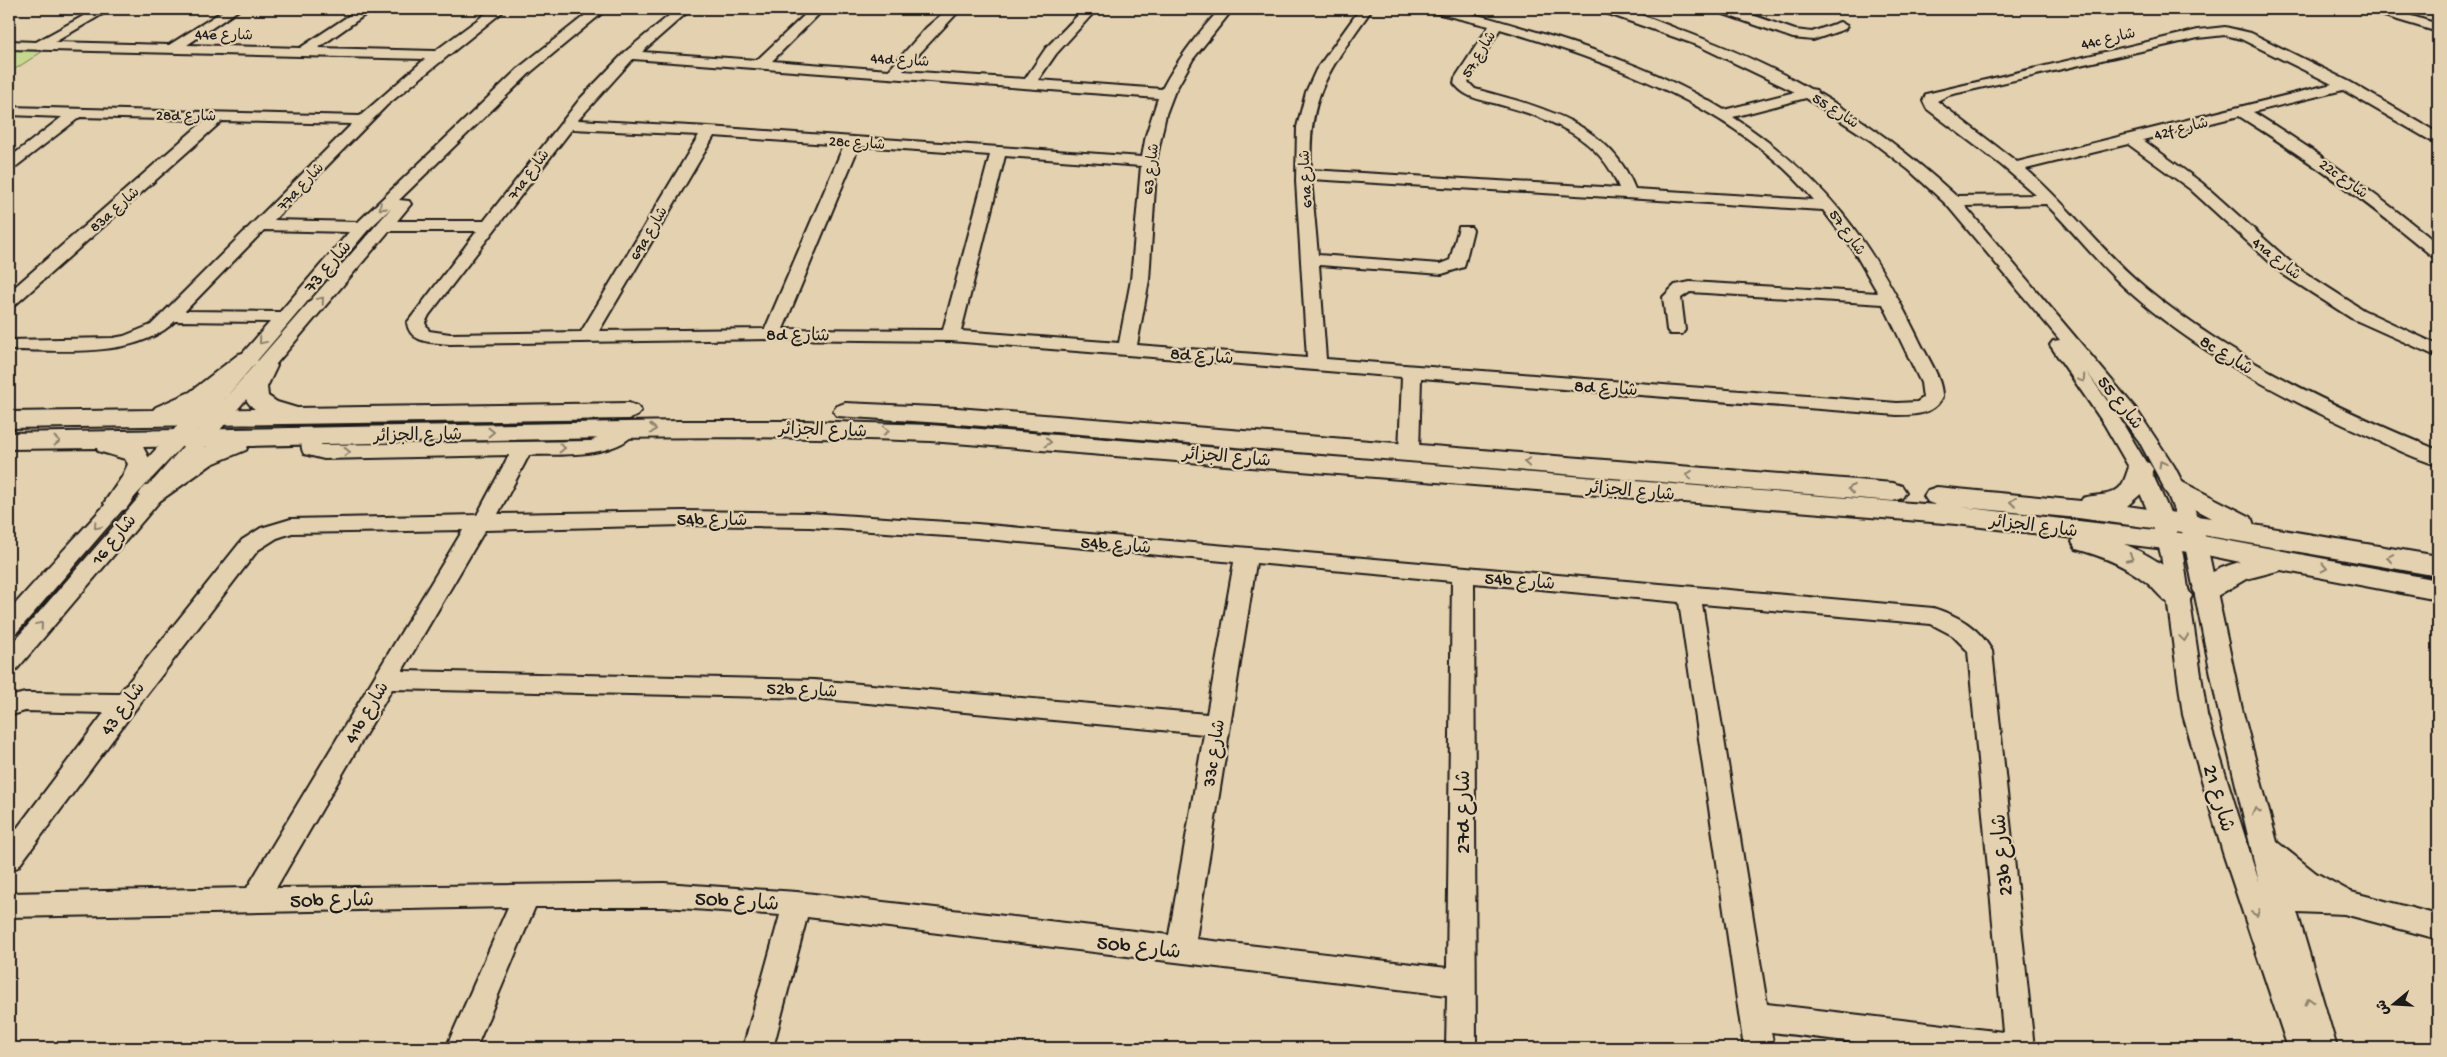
<svg xmlns="http://www.w3.org/2000/svg" width="2447" height="1057" viewBox="0 0 2447 1057" font-family="'Gochi Hand','Playpen Sans Arabic',sans-serif">
  <rect width="100%" height="100%" fill="#e4d1af"/>
  <filter id="ink" filterUnits="userSpaceOnUse"><feTurbulence type="fractalNoise" baseFrequency=".02" numOctaves="2"/><feDisplacementMap in="SourceGraphic" scale="10" xChannelSelector="R" yChannelSelector="G"/><feConvolveMatrix kernelMatrix="1 2 1 2 8 2 1 2 1" color-interpolation-filters="sRGB"/></filter>
  <g filter="url(#ink)">
    <path fill="#c4d98e" stroke="#707a55" d="M9,50L43,51L9,73Z"/>
    <g fill="none" stroke-linecap="round" stroke-linejoin="round">
      <g stroke="#1c1c1c" stroke-width="4">
        <path id="minor" d="M96,9H111L55,42L169,45L226,9H240L187,45L300,48L359,9H373L318,48L435,51L492,9H506L387,105L274,220L358,222L521,66L593,9H607L531,72L399,200L409,201L411,204L397,221H484L580,99L625,52L677,9H691L642,52L757,60L811,9H824L772,61L889,70L926,28L948,9H961L903,71L1025,79L1046,48L1084,9H1097L1056,54L1038,80L1162,89C1177,60 1198,33 1220,9H1233L1193,59L1174,93L1166,114L1157,157L1149,280L1137,345L1307,358L1296,181L1297,127L1306,92L1316,70L1360,9H1372C1331,68 1307,93 1311,170L1619,188C1601,138 1549,118 1501,105C1484,100 1465,99 1454,83L1455,78L1489,26L1432,12L1431,9C1463,9 1493,19 1523,28C1592,48 1663,72 1724,110L1795,92L1697,45L1603,12L1602,9C1627,7 1651,19 1675,28C1721,45 1767,64 1810,89L1816,90L1818,93C1868,122 1913,157 1956,196L2036,195L2001,165L1927,109L1923,101L1926,94L2198,30L2225,27L2251,33L2350,82L2438,133V143L2433,142L2343,90L2253,112C2318,152 2379,196 2438,244V257L2432,256C2369,203 2309,160 2239,116L2143,140L2202,183L2296,267L2363,310L2438,345V357L2351,318L2284,275L2190,189L2128,144L2026,169C2069,206 2103,253 2147,289C2233,360 2336,408 2438,450V465C2414,459 2391,446 2368,436C2282,397 2194,351 2124,287C2096,261 2073,231 2046,204L1965,206L2136,409L2174,466L2189,495L2205,536L2242,709L2277,842L2316,873L2351,892L2438,915V939L2344,914L2297,912L2337,1048H2288L2223,853L2183,715L2161,555L2151,519L2130,469L2104,424L2050,345L2053,341L2060,340L1946,204L1909,170L1870,140L1806,98L1733,117C1826,179 1869,238 1918,338C1926,356 1943,378 1942,398C1932,415 1915,415 1897,415L1421,378L1419,452L1416,457L1409,459L1402,457L1399,452L1402,377L951,341L772,339L450,344C433,342 410,344 407,323L477,231H389L17,669L9,672V647L199,428L124,508L17,632L9,635V611C95,514 185,420 270,322L175,321C137,359 59,350 9,350V340L113,338L124,336L151,325L352,124L222,121L15,305L9,306V292L205,120L80,117L14,168L9,170V158L62,117L9,115V107L360,116L425,59L9,49V41L36,42ZM1500,29C1613,63 1737,107 1814,200L1635,189C1609,122 1538,106 1475,89L1468,82ZM2225,35L2241,39L2332,84L2017,162L1937,101L1949,95L2198,38ZM633,59L1158,98L1146,135L1142,157L709,127L578,120ZM572,129L699,135L581,332L450,334L429,331L425,323L429,315ZM714,136L844,145L765,329L599,331ZM859,146L990,155L943,330L783,329ZM1005,156L1141,166L1131,280L1119,343L961,331ZM1311,179L1823,210L1852,248L1878,293L1690,282L1675,285L1663,297L1667,330L1670,334H1682L1685,330L1681,298L1690,292L1883,304L1921,383L1923,398L1917,402L1897,403L1326,359L1319,265L1442,274L1464,267L1473,230L1471,227H1459L1450,260L1440,264L1318,255ZM391,208L378,223L222,402L368,230ZM264,230L349,232L280,312L185,311ZM2086,371L2139,441L2168,495L2182,531L2218,709L2259,882L2207,715L2183,555L2173,519L2150,469L2120,419Z
          M1717,9H1735L1795,30L1812,32L1840,22L1847,26L1845,29L1813,40L1793,38L1718,12Z
          M2370,9H2389L2438,24V32L2371,12Z
          M628,423L635,425L638,429C618,459 561,454 529,455L498,514L683,511L810,513L977,524L1933,608C1959,616 1978,627 1992,651L2034,1048H1904L1771,1032L1774,1048H1744L1679,602L1474,583L1476,1048H1446L1447,995L807,917L773,1048H743L780,915L664,907H535L476,1048H446L508,907L9,917V893L247,888L463,530L292,533L277,538L258,550L134,711L18,867L9,871V839L104,713L25,711L9,716V697L25,693L119,694L242,540L261,528L291,519L477,515L509,455L324,459L304,454C300,447 301,438 305,431L312,430L319,431L322,436L321,445H324L591,441ZM683,525L810,527L977,538L1234,562L1207,714L814,680L402,671L485,530ZM1256,563L1452,581L1447,968L1196,939ZM1702,604L1931,624L1952,635L1968,651L2003,1032L1767,1004ZM392,689L814,698L1204,734L1169,935L797,892L664,883L276,888Z"/>
      </g>
      <g stroke="#1c1c1c" stroke-width="4">
        <path id="major" d="M247,352L255,354L258,359L257,361L265,359L273,361L277,366L267,387L268,396L277,402L297,408L629,403L637,406L641,411L637,416L629,419L9,428V412L153,410L156,407L190,392L239,354ZM255,364C245,380 237,396 255,409L194,410L217,396Z
          M845,403L957,408L1893,483L1902,486L1906,492L1902,498L1893,501L957,424L837,416L833,411L837,406Z
          M680,421H805L930,425L1936,505L1928,502L1924,496L1928,490L1937,487L2081,501L2083,498C2096,494 2112,497 2121,486C2126,479 2127,470 2131,463L2140,461L2149,463L2153,469L2143,492L2127,506L2211,518L2167,494L2163,488L2167,482L2176,479L2251,517L2254,525L2438,556V576L2197,534L2078,518L1961,507L2197,535L2438,580V600L2281,570L2246,579L2217,596L2207,599L2197,596L2193,589C2201,575 2224,566 2240,562L2197,553L2124,544C2150,555 2178,571 2192,596L2188,603C2181,605 2175,607 2169,603C2161,599 2154,588 2146,582C2125,565 2102,556 2076,549L2072,542L2074,538L1956,524L930,441C703,432 476,441 248,446L246,450L212,464L161,500L152,503L143,500L139,494L143,488L183,459L207,446L143,447L152,464L147,479L126,509L117,512L108,509L104,503L122,477L128,464L125,459L98,451L97,448L9,449V433Z"/>
      </g>
      <use href="#minor" fill="#e4d1af" fill-rule="evenodd"/>
      <use href="#major" fill="#e4d1af" fill-rule="evenodd"/>
    </g>
    <defs><path id="oneway-chevron" d="M-2-3.5L2.5 0L-2 3.5" fill="none" stroke-width="1.6" stroke-linecap="round" stroke-linejoin="round" transform="scale(1.25)"/></defs>
    <g stroke="#8a806d">
      <use href="#oneway-chevron" transform="translate(382 207) rotate(136)"/>
      <use href="#oneway-chevron" transform="translate(321 300) rotate(-50)"/>
      <use href="#oneway-chevron" transform="translate(262 341) rotate(130)"/>
      <use href="#oneway-chevron" transform="translate(2082 379) rotate(56)"/>
      <use href="#oneway-chevron" transform="translate(653 429) rotate(-1)"/>
      <use href="#oneway-chevron" transform="translate(886 431) rotate(3)"/>
      <use href="#oneway-chevron" transform="translate(491 432) rotate(-1)"/>
      <use href="#oneway-chevron" transform="translate(57 441) rotate(-1)"/>
      <use href="#oneway-chevron" transform="translate(1048 442) rotate(5)"/>
      <use href="#oneway-chevron" transform="translate(562 448) rotate(-1)"/>
      <use href="#oneway-chevron" transform="translate(347 452) rotate(-1)"/>
      <use href="#oneway-chevron" transform="translate(1527 462) rotate(-175)"/>
      <use href="#oneway-chevron" transform="translate(2162 464) rotate(-119)"/>
      <use href="#oneway-chevron" transform="translate(1689 475) rotate(-175)"/>
      <use href="#oneway-chevron" transform="translate(1851 489) rotate(-175)"/>
      <use href="#oneway-chevron" transform="translate(2013 502) rotate(-175)"/>
      <use href="#oneway-chevron" transform="translate(97 526) rotate(131)"/>
      <use href="#oneway-chevron" transform="translate(2130 558) rotate(27)"/>
      <use href="#oneway-chevron" transform="translate(2390 558) rotate(-170)"/>
      <use href="#oneway-chevron" transform="translate(2324 568) rotate(11)"/>
      <use href="#oneway-chevron" transform="translate(40 625) rotate(-50)"/>
      <use href="#oneway-chevron" transform="translate(2184 638) rotate(82)"/>
      <use href="#oneway-chevron" transform="translate(2256 811) rotate(-105)"/>
      <use href="#oneway-chevron" transform="translate(2256 913) rotate(71)"/>
      <use href="#oneway-chevron" transform="translate(2309 1001) rotate(-106)"/>
    </g>
  </g>
  <g text-anchor="middle" stroke-width="4.5" stroke-linejoin="round" paint-order="stroke">
    <g font-size="15" fill="#1c1c1c" stroke="#e4d1af">
      <text transform="translate(224 34) rotate(1)" y="5">44e شارع</text>
      <text transform="translate(2108 38) rotate(-13)" y="5">44c شارع</text>
      <text transform="translate(1478 54) rotate(-58)" y="5">شارع 57</text>
      <text transform="translate(900 59) rotate(4)" y="5">44d شارع</text>
      <text transform="translate(1836 110) rotate(33)" y="5">شارع 55</text>
      <text transform="translate(186 115) rotate(1)" y="5">28d شارع</text>
      <text transform="translate(2181 128) rotate(-14)" y="5">42f شارع</text>
      <text transform="translate(857 142) rotate(4)" y="5">28c شارع</text>
      <text transform="translate(1150 169) rotate(-83)" y="5">شارع 63</text>
      <text transform="translate(528 174) rotate(-53)" y="5">71a شارع</text>
      <text transform="translate(2344 178) rotate(36)" y="5">22c شارع</text>
      <text transform="translate(1305 179) rotate(-93)" y="5">61a شارع</text>
      <text transform="translate(300 186) rotate(-46)" y="5">77a شارع</text>
      <text transform="translate(114 209) rotate(-41)" y="5">83a شارع</text>
      <text transform="translate(1848 232) rotate(55)" y="5">شارع 57</text>
      <text transform="translate(648 233) rotate(-59)" y="5">69a شارع</text>
      <text transform="translate(2277 258) rotate(39)" y="5">41a شارع</text>
    </g>
    <g font-size="18" fill="#1c1c1c" stroke="#e4d1af">
      <text transform="translate(327 266) rotate(-49)" y="6">شارع 73</text>
      <text transform="translate(798 334) rotate(1)" y="6">8d شارع</text>
      <text transform="translate(2227 354) rotate(32)" y="6">8c شارع</text>
      <text transform="translate(1202 355) rotate(5)" y="6">8d شارع</text>
      <text transform="translate(1606 387) rotate(4)" y="6">8d شارع</text>
      <text transform="translate(2121 402) rotate(52)" y="6">شارع 55</text>
      <text transform="translate(823 429) rotate(2)" y="6">شارع الجزائر</text>
      <text transform="translate(418 434) rotate(-1)" y="6">شارع الجزائر</text>
      <text transform="translate(1227 456) rotate(5)" y="6">شارع الجزائر</text>
      <text transform="translate(1631 490) rotate(5)" y="6">شارع الجزائر</text>
      <text x="712" y="525">54b شارع</text>
      <text transform="translate(2034 525) rotate(7)" y="6">شارع الجزائر</text>
      <text transform="translate(113 539) rotate(-50)" y="6">شارع 16</text>
      <text transform="translate(1116 544) rotate(5)" y="6">54b شارع</text>
      <text transform="translate(1520 580) rotate(5)" y="6">54b شارع</text>
      <text transform="translate(802 689) rotate(3)" y="6">52b شارع</text>
      <text transform="translate(122 708) rotate(-53)" y="6">شارع 43</text>
      <text transform="translate(366 712) rotate(-59)" y="6">41b شارع</text>
      <text transform="translate(1213 753) rotate(-81)" y="6">33c شارع</text>
    </g>
    <g font-size="21" fill="#1c1c1c" stroke="#e4d1af">
      <text transform="translate(2220 798) rotate(74)" y="7">شارع 21</text>
      <text transform="translate(1462 812) rotate(-90)" y="7">27d شارع</text>
      <text transform="translate(2001 855) rotate(-95)" y="7">23b شارع</text>
      <text transform="translate(332 899) rotate(-1)" y="7">50b شارع</text>
      <text transform="translate(737 900) rotate(4)" y="7">50b شارع</text>
      <text transform="translate(1139 946) rotate(7)" y="7">50b شارع</text>
    </g>
  </g>
  <rect width="2447" height="1057" fill="none" stroke="#e4d1af" stroke-width="30"/>
  <rect x="15" y="15" width="2417" height="1027" fill="none" stroke="#1c1c1c" stroke-width="2" filter="url(#ink)"/>
  <g transform="translate(2394 1004) rotate(252)" stroke="#e4d1af" stroke-width="4" paint-order="stroke">
  <path d="M0-4L9 19L0 12L-9 19Z" fill="#1c1c1c"/>
  <text y="-8" font-size="14" font-weight="bold" text-anchor="middle" fill="#1c1c1c">ش</text>
  </g>
</svg>
